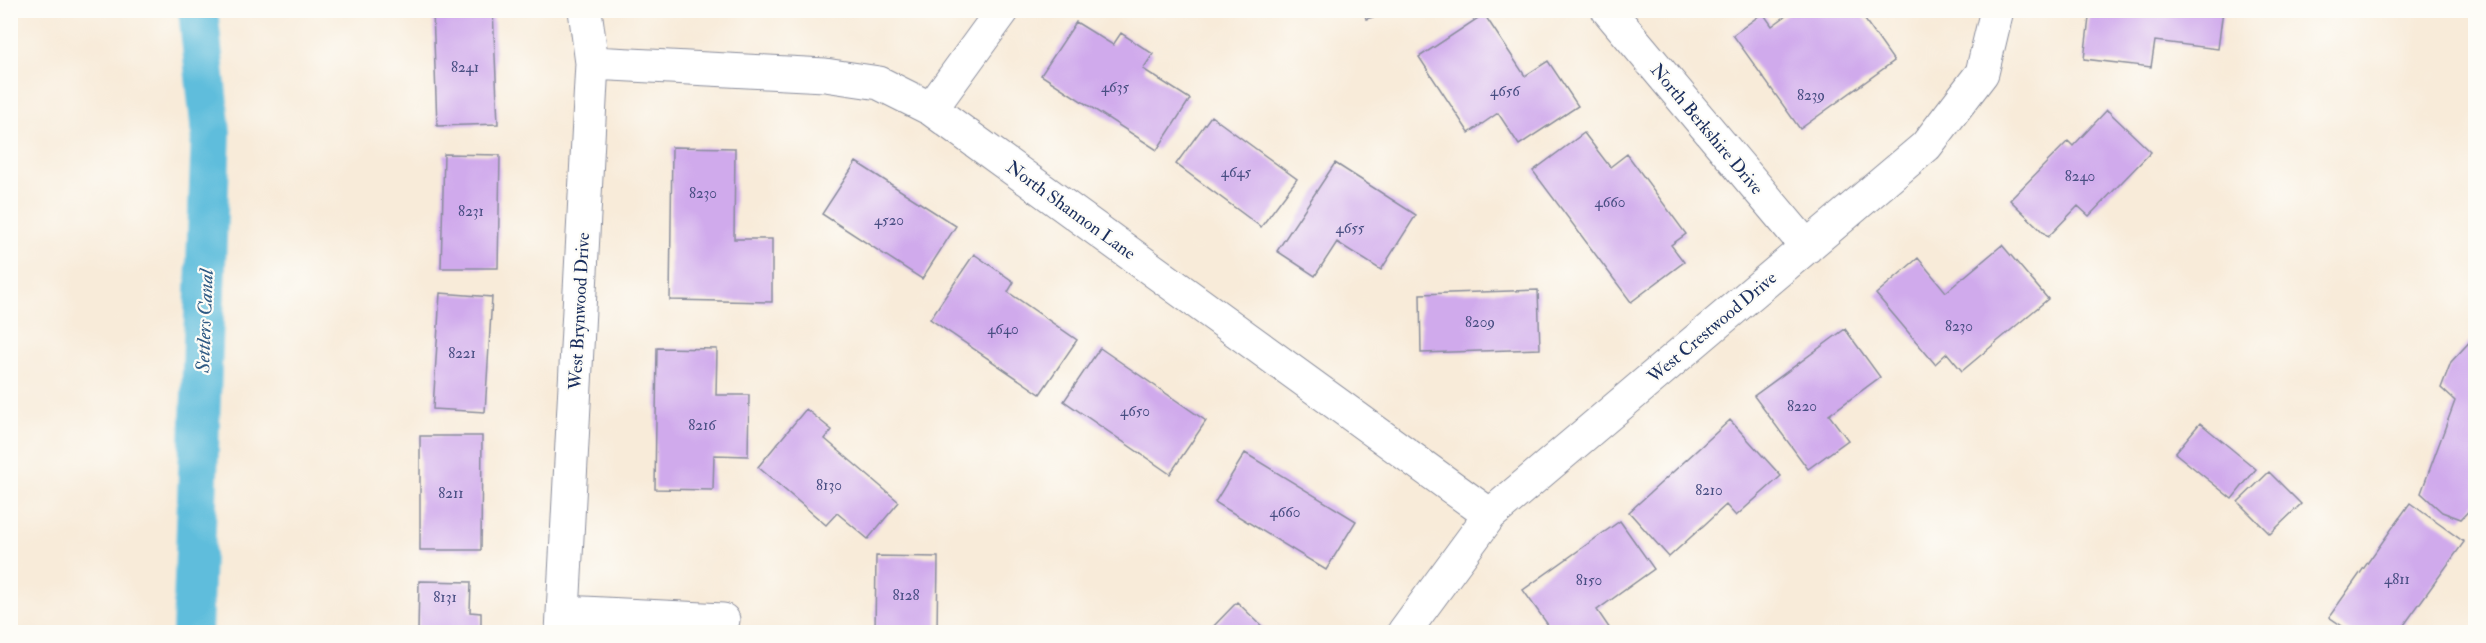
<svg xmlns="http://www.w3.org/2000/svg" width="2486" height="643" viewBox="0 0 2486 643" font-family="'IM FELL Double Pica',serif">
  <rect width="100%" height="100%" fill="#fdfcf7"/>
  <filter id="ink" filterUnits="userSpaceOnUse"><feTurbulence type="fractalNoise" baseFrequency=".0167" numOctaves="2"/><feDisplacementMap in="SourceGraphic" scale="12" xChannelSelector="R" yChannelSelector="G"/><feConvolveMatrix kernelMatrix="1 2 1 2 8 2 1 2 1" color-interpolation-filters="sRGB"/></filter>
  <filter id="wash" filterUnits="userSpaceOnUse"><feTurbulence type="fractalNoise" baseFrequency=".008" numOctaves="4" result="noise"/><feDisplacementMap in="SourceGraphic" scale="24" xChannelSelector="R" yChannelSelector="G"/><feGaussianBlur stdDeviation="1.35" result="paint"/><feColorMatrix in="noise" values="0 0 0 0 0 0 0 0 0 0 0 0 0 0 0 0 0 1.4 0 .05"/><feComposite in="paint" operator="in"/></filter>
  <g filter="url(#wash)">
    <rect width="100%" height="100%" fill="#f8ebd9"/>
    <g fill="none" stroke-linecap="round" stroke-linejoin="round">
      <path stroke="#5ebddc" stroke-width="40" d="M192,632L211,133L198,10"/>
    </g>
    <g id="blocks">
      <path fill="#d0aaec" d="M433,10H493L498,124L437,126Z
        M1364,10H1394V11L1366,19Z
        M1794,10H1858L1894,61L1800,129L1733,35L1763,13L1772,26Z
        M2090,10H2223L2218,49L2155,41L2151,67L2084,59Z
        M1484,14L1525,76L1548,61L1578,106L1519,145L1498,113L1469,133L1419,57Z
        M1076,22L1113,45L1121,33L1153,54L1143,69L1190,99L1157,150L1041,75Z
        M2107,110L2151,152L2089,216L2078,206L2048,237L2010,200L2068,141L2073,146Z
        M1211,116L1297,179L1261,227L1176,164Z
        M1584,133L1610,167L1627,154L1686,234L1671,245L1684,262L1631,302L1533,171Z
        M672,147L735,148L734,239H772V302L670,300Z
        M444,154L500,155L498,268H441Z
        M856,162L956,226L922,279L822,214Z
        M1335,163L1416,215L1381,270L1337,242L1315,276L1277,251Z
        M2002,245L2048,299L1962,371L1947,353L1935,364L1876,294L1918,258L1946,292Z
        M974,254L1014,282L1008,292L1077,340L1040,394L930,319Z
        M1538,290L1540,349L1421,353L1420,294Z
        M440,293L492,297L485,412L433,409Z
        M1845,329L1880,377L1829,415L1848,440L1808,469L1754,396Z
        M2476,335V503L2461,519L2442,512L2421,493L2455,401L2441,388L2451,362Z
        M657,348L717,349L716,395H749L748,456L714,455L713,490L655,489Z
        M1100,348L1206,421L1170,474L1064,401Z
        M806,409L832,430L825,439L899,502L868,539L837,513L826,525L758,467Z
        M1730,420L1781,476L1736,516L1726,505L1669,557L1629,512Z
        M2200,423L2256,469L2232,499L2175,453Z
        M420,436H482L481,550H420Z
        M1245,453L1356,521L1326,570L1215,502Z
        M2269,472L2301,504L2270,534L2238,502Z
        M2410,503L2464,542L2399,632H2351L2329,617Z
        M1620,521L1654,569L1597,610L1610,629L1605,632H1553L1523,590Z
        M876,556L938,557L937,632H875Z
        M419,581L471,582L470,612L481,613V632H418Z
        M1237,602L1268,632H1208Z"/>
    </g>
  </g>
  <g filter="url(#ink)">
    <use href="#blocks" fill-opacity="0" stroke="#8a8d9c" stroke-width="1.5"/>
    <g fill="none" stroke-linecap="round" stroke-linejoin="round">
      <g stroke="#8a8d9c" stroke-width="35">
        <path id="minor" d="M1608,10L1807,247
          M592,63L825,75L879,83L931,109L1490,515
          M931,109L1003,10
          M564,612L723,620
          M562,632L592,63L585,10
          M1404,632L1490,515L1926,146L1982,73L1997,10"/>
      </g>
      <use href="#minor" stroke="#fff" stroke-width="33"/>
    </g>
  </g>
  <g text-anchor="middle" stroke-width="4.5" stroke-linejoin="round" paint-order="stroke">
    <g font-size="15" fill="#484e82">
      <text x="465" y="72">8241</text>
      <text x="1115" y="92">4635</text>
      <text x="1505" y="96">4656</text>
      <text x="1811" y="100">8239</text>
      <text x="1236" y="177">4645</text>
      <text x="2080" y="181">8240</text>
      <text x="703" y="198">8230</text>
      <text x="1610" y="207">4660</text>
      <text x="471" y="216">8231</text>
      <text x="889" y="225">4520</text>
      <text x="1350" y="233">4655</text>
      <text x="1480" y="327">8209</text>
      <text x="1959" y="331">8230</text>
      <text x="1003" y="334">4640</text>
      <text x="462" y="358">8221</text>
      <text x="1802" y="411">8220</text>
      <text x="1135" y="416">4650</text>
      <text x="702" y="430">8216</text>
      <text x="829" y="490">8130</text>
      <text x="1709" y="495">8210</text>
      <text x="451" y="498">8211</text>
      <text x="1285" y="517">4660</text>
      <text x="2397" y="584">4811</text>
      <text x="1589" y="585">8150</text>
      <text x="906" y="600">8128</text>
      <text x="445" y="602">8131</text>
    </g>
    <g font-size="18" fill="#1b2f5e" stroke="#fdfcf7">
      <text transform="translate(1707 129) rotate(50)" y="6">North Berkshire Drive</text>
      <text transform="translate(1071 210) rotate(36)" y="6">North Shannon Lane</text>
      <text transform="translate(579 311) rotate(-87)" y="6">West Brynwood Drive</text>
      <text transform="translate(1712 327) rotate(-40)" y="6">West Crestwood Drive</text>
    </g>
    <g font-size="20" font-style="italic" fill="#2f5a84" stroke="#fdfcf7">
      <text transform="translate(204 321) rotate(-88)" y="7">Settlers Canal</text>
    </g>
  </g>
  <rect width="2486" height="643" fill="none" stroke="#fdfcf7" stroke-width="36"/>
</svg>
